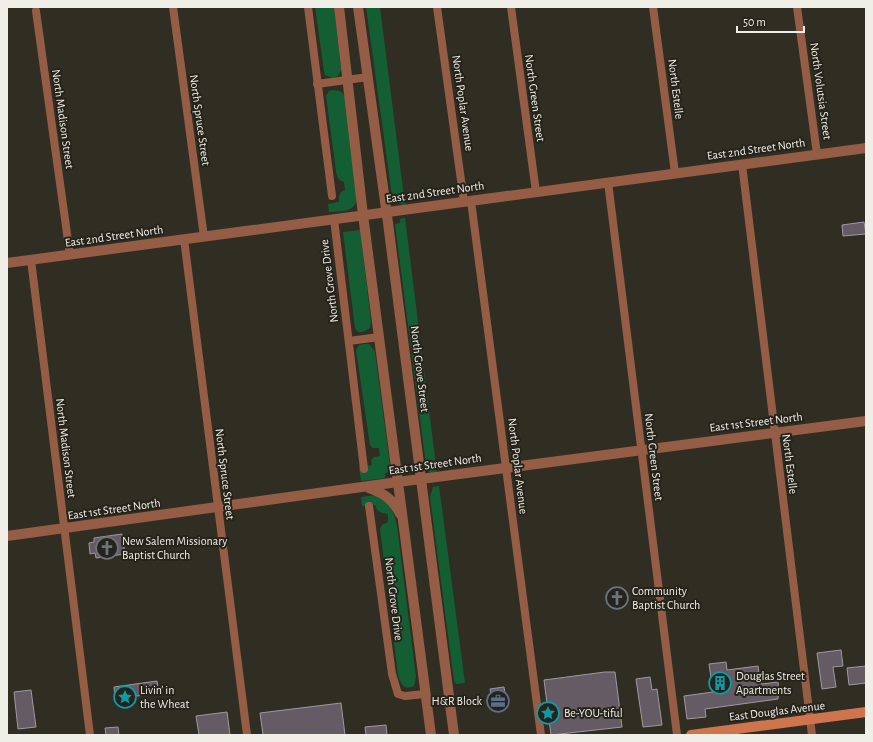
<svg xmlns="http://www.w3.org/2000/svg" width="873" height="742" viewBox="0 0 873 742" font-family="'Alegreya Sans',sans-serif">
  <rect width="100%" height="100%" fill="#302e23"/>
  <path fill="#145e34" d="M315,7H334L341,70L338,76L333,78L325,75L324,71Z
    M366,7H380L405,205C395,203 393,199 391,189Z
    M334,90C341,91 343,92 346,99L357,199C354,213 341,211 329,212L328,204L339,202V196L341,192L345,190L344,182C338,180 337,177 336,171L326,96L329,91Z
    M405,218L437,474L430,473L427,470L426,465L395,224L400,223V219Z
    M360,230L371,321L370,328L363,332H358L355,328L343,232Z
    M364,344H369L375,352L391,472L385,473V478L361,481L359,467L372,465L371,460L374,457L380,456L379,448H373L370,445L356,350L359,345Z
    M439,486L465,683L456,684L454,681L430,497L433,487Z
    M376,495C390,505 393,508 397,526L416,677L414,686C404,691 401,684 398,675L380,529L382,525L388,522V514C381,513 377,512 375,505L362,506L361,497Z"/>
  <path fill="#655b64" stroke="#a297a0" d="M864,222L866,234L843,236L842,225Z
    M122,534L125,554L96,558L95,553L90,554L89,543L94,542V538Z
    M841,650L843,666L833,667L836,687L822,689L817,653Z
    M726,662L727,670L758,666L760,681H761L762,684L778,682L779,696H778V699L705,709L706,717L687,719L684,696L713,692L709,664Z
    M866,666V683L849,685L847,668Z
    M605,672H615L622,727L551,735L544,680Z
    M650,677L652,690L657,689L662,725L643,727L636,679Z
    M157,681L159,693L115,699L114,687Z
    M504,687L507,707L491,709L489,695H491L490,689Z
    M31,690L36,727L18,729L14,692Z
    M341,703L345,735H263L260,713Z
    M227,712L230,735H199L196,716Z
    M386,725L387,735H366L365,727Z
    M118,727L119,735H106L105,728Z"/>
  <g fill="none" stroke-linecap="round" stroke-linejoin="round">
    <path stroke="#955d45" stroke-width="8" d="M173,7L204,237
      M308,7L332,196
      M437,7L464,202
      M511,7L536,192
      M653,7L675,173
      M797,7L817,154
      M36,11L70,255
      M317,84L368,77
      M742,164L812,735
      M608,182L677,735
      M471,201L541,735
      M334,219L364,469
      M184,239L247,735
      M31,260L90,735
      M349,341L379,337
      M369,506L392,674L398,694L405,696L425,694"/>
    <path stroke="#955d45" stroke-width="10" d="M339,7L363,215L431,735
      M358,7L388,223L454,735
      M7,263L866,148
      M369,488C383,493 393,499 400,514
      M7,536L398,482L866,421"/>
    <path stroke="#cf754e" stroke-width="10" d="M691,735L866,712"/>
  </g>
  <defs>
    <g id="church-ring" transform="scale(1.15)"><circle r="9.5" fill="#26241a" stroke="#6b7280" stroke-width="1.5"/><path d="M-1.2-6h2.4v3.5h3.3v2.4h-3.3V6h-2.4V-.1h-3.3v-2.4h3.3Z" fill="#6b7280"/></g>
    <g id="building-ring" transform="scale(1.15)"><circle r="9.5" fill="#26241a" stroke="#0f9aa8" stroke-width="1.5"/><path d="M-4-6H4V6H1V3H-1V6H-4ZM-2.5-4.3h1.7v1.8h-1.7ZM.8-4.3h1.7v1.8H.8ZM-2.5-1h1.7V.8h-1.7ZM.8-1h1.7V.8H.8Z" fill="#0f9aa8"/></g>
    <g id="sight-ring" transform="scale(1.15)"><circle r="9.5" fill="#26241a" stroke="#0f9aa8" stroke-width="1.5"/><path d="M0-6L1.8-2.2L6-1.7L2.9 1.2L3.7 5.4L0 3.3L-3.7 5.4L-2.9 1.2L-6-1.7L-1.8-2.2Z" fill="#0f9aa8"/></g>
    <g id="office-ring" transform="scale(1.15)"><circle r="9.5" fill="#26241a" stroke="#5c6f8a" stroke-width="1.5"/><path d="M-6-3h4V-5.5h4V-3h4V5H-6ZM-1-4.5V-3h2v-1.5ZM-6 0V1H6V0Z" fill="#5c6f8a"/></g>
  </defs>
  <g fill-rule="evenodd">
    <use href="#church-ring" x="107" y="548"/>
    <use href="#church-ring" x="617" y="598"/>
    <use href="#building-ring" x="720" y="683"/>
    <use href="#sight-ring" x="125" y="697"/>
    <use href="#office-ring" x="498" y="701"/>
    <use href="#sight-ring" x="548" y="713"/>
  </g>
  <g text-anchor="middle" stroke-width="4" stroke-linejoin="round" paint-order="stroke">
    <g font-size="12" fill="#efeee7" stroke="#26241a">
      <text transform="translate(676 89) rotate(83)" y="4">North Estelle</text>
      <text transform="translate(821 91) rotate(82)" y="4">North Volutsia Street</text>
      <text transform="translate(535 98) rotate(82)" y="4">North Green Street</text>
      <text transform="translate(463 103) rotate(82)" y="4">North Poplar Avenue</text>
      <text transform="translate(63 119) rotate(82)" y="4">North Madison Street</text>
      <text transform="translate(200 120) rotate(82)" y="4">North Spruce Street</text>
      <text transform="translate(756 149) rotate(-8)" y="4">East 2nd Street North</text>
      <text transform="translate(435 192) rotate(-8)" y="4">East 2nd Street North</text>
      <text transform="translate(114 236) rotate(-8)" y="4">East 2nd Street North</text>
      <text transform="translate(329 281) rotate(-97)" y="4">North Grove Drive</text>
      <text transform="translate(420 369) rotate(83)" y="4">North Grove Street</text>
      <text transform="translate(756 422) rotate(-7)" y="4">East 1st Street North</text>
      <text transform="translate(66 448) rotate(83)" y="4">North Madison Street</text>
      <text transform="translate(654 457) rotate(83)" y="4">North Green Street</text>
      <text transform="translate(435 464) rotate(-8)" y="4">East 1st Street North</text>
      <text transform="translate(790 464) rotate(83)" y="4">North Estelle</text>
      <text transform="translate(518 466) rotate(83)" y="4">North Poplar Avenue</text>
      <text transform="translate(225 474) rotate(83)" y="4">North Spruce Street</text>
      <text transform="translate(114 509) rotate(-8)" y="4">East 1st Street North</text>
      <text transform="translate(394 599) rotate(83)" y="4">North Grove Drive</text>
      <text transform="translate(777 711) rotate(-7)" y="4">East Douglas Avenue</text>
    </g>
    <g font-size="12" fill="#efeee7" stroke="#26241a" text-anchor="start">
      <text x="122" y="545">New Salem Missionary<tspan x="122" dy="14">Baptist Church</tspan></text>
      <text x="632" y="595">Community<tspan x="632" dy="14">Baptist Church</tspan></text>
      <text x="736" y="680">Douglas Street<tspan x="736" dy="14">Apartments</tspan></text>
      <text x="140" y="694">Livin' in<tspan x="140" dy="14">the Wheat</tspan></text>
      <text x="482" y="705" text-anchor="end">H&amp;R Block</text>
      <text x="564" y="717">Be-YOU-tiful</text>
    </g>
  </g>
  <rect width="873" height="742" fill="none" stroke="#efeee7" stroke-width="16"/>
  <path d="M737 26v6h67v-6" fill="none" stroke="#efeee7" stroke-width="2"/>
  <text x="743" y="26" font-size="12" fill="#efeee7" stroke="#26241a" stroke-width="3" paint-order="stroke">50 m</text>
</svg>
